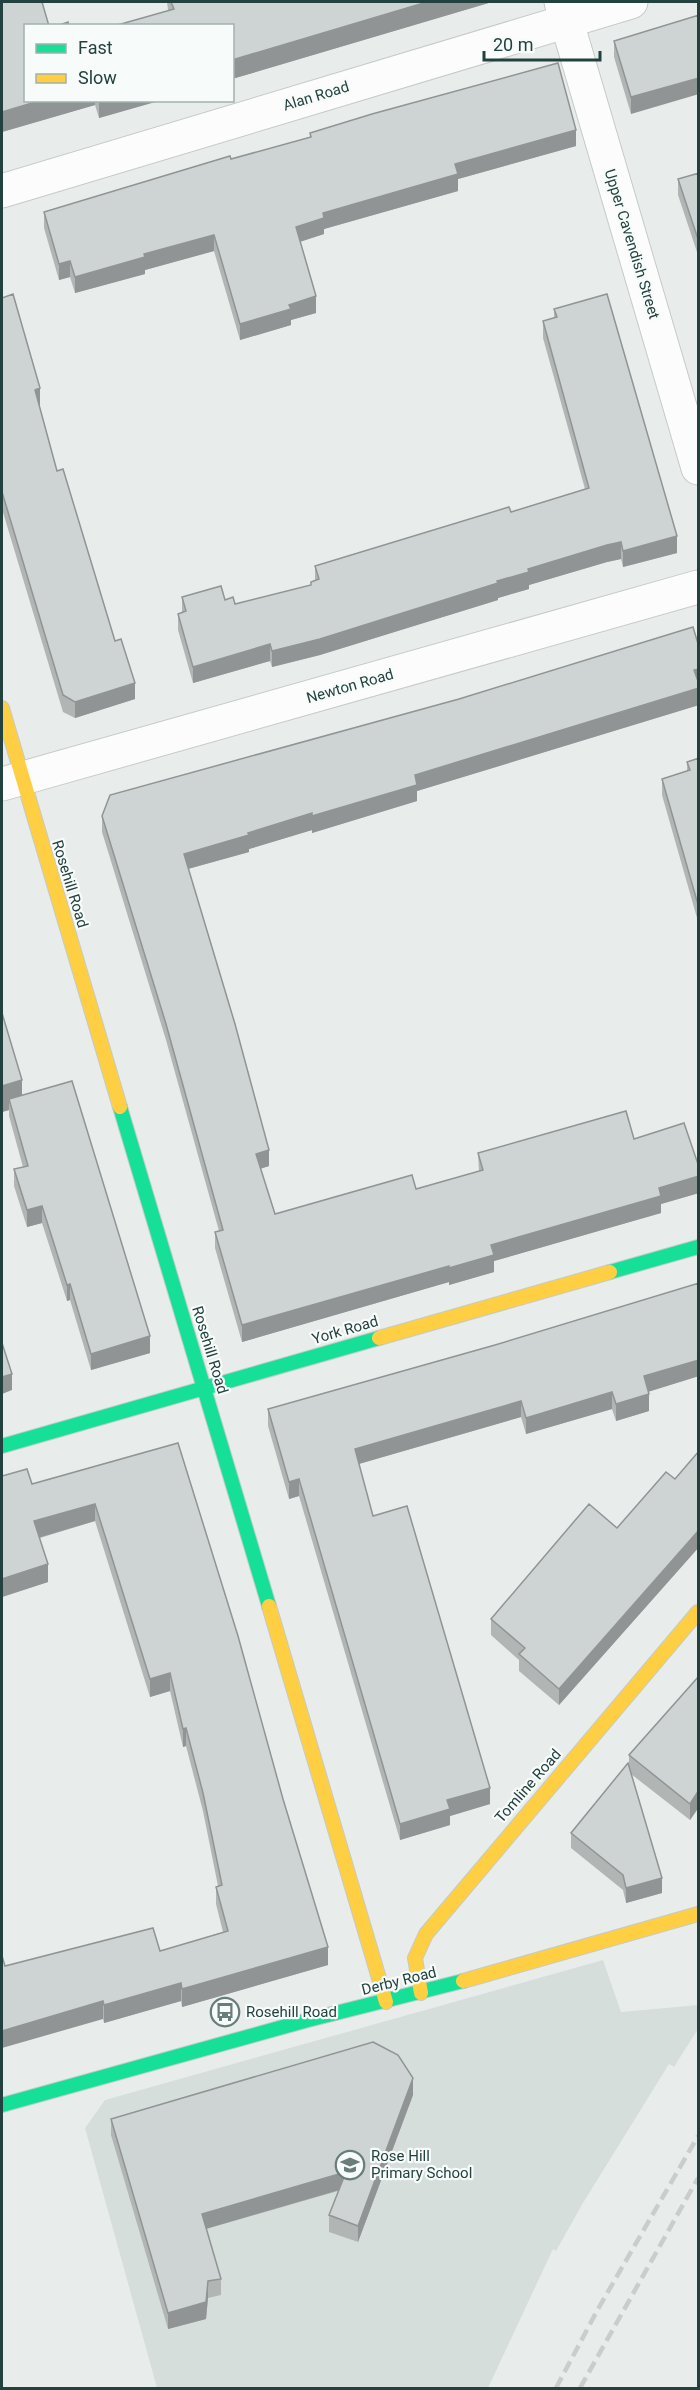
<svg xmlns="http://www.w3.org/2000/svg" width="700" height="2390" viewBox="0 0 700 2390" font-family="Roboto,sans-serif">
  <rect width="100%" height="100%" fill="#e8edeb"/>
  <path fill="#d6dedc" d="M603,1960L621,2012L698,2005V2029L674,2067L669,2064L583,2203L556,2251L553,2249L488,2388H157L85,2128L105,2100Z"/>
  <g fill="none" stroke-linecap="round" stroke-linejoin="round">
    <g stroke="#c5cac9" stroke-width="35">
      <path id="street" d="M561,2L698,468
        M2,191L631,2
        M2,784L698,587"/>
    </g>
    <g stroke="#c3cbc9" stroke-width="16">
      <path id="fast" d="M120,1107L269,1606
        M610,1272L698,1247
        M2,1446L379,1338
        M2,2105L308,2020L463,1981"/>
    </g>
    <g stroke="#c3cbc9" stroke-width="16">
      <path id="slow" d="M2,708L120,1107
        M379,1338L610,1272
        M269,1606L386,2002
        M463,1981L698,1914
        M421,1993L415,1958L426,1934L698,1612"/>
    </g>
    <use href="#street" stroke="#fcfcfc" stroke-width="33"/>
    <use href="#fast" stroke="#16e098" stroke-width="14"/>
    <use href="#slow" stroke="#ffcf43" stroke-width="14"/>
    <path stroke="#c9cdcc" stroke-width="4.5" stroke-dasharray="12 6" stroke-linecap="butt" d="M556,2388L598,2309L698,2136
      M580,2388L698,2178"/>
  </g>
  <path fill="#b1b6b5" d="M2,2L26,100H162L99,118L95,105L2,132Z
    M167,2H492L232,79V26L168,10Z
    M699,15L631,114L614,57V41Z
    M310,133L576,146L458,179V191L324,229V234L300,242L316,313L291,320V325L240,340L214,251L145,270V274L75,293L70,277L59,280L44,228V212L310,137Z
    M699,173V258L678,195V179Z
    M2,298L40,405H39L57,471L135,699L75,718L63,712L2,509Z
    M554,309L677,553L623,567L621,559L607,562L529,585V589L498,598V600L320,655L272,667L270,661L193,683L178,630V614L182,613V597L225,600L235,604L311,585V582L315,581V566L511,512L585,489L543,338V321L554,318Z
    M699,647V705L417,791V801L312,833V830L249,849V852L188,869L269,1166L260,1169L275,1214L416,1189L479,1171L478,1153L634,1139L699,1167V1193L661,1204V1213L494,1261V1272L449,1285V1282L242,1342L215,1248V1232L219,1231L166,1040L102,832V816Z
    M699,758V925L662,795V779L687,771V762Z
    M2,1013L22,1095L150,1353L91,1370L70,1300L67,1301L42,1223L27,1227L14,1186V1169L23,1167L9,1116V1110L2,1112Z
    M699,1283V1376L648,1392L649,1411L616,1421L612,1409L526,1434L521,1417L359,1464L373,1516L490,1804L450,1816V1825L400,1840L299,1496L289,1499L268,1426V1409L495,1345Z
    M178,1443L328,1965L182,2007L181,2001L104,2023L103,2019L5,1966L160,1951L223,1932L216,1904V1887L218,1886L203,1811L186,1746L183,1747L170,1691L150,1697L95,1521L40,1538L48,1582L2,1597V1476L32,1484Z
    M699,1451V1547L559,1705L519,1671V1660L491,1635V1619L617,1528L675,1479Z
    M699,1676V1807L690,1820L631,1774L662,1893L626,1903L623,1890L571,1848V1833L629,1765V1755Z
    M413,2095L358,2242L329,2232V2215L338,2191L206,2229L221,2279V2295L208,2298L206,2319L168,2329L111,2135V2119Z"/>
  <path fill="#909494" d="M427,2H492L232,79V60Z
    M699,78V94L631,114V97Z
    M42,100H95V105L2,132V112Z
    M99,100H162L99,118Z
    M576,130V146L458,179V191L324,229V234L296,243V227L323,213L455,164Z
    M214,235V251L145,270V274L75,293V277L144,254Z
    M70,261V277L59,280V264Z
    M316,296V313L291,320V325L240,340V324L289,305Z
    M40,388V405L35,406V390Z
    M677,536V553L623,567V551Z
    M621,542V559L607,562L529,585V589L498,598V600L320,655L272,667V651L497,581L528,569L607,545Z
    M270,644V661L193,683V667Z
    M699,669V685L694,670Z
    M135,683V699L75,718V702Z
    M699,688V705L417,791V801L312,833V816L415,775Z
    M312,813V830L249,849V852L184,870V854Z
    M22,1080V1106L9,1099V1110L2,1112V1086Z
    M269,1150V1166L256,1170V1154Z
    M699,1176V1193L661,1204V1213L494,1261V1272L449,1285V1268L491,1245L659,1188Z
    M42,1206V1223L27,1227V1210Z
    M449,1266V1282L242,1342V1325Z
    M70,1284V1300L67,1301V1285Z
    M150,1336V1353L91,1370V1354Z
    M699,1360V1376L644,1393V1376Z
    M12,1374V1390L2,1394V1377Z
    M612,1392V1409L526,1434V1418Z
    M649,1394V1411L616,1421V1404Z
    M521,1401V1417L355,1465V1449Z
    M299,1479V1496L289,1499V1482Z
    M95,1504V1521L34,1539V1521Z
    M699,1517V1547L559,1705V1689Z
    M48,1564V1582L2,1597V1579Z
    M170,1673V1691L150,1697V1679Z
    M186,1728V1746L183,1747V1729Z
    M490,1788V1804L450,1816V1825L400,1840V1824L447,1800Z
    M699,1790V1807L690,1820V1804Z
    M662,1878V1893L626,1903V1888Z
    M328,1947V1965L182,2007V1989Z
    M181,1983V2001L104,2023V2005Z
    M103,2001V2019L2,2048V2031Z
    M413,2078V2095L358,2242V2226Z
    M346,2172V2188L202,2230V2214Z
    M208,2281V2298L206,2319L168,2329V2313Z"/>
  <path fill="#ced4d3" stroke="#909494" stroke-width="1.5" d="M2,2H42L49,26H26V100H42L2,112Z
    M171,2H427L232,60V26H114L174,9Z
    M699,15V78L631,97L614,41Z
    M68,22L69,26H57Z
    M558,63L576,130L455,164L458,174L323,213L324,218L296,227L316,296L289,305L291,309L240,324L214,235L144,254L145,257L75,277L70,261L59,264L44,212L230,156L231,159L311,137L310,133L372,114Z
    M699,173V242L678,179Z
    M13,294L40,388L35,390L57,471L63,469L115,641L121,639L135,683L75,702L63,695L2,492V298Z
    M607,294L677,536L623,551L621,542L607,545L528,569L529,572L497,581L498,583L320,639L272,651L270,644L193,667L178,614L186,611L182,597L221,586L225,600L233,597L235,604L311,585V582L319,579L315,566L509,507L511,512L589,488L543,321L557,317L554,309Z
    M693,627L699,647V669L694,670L699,684V688L415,775L417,785L312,816V813L248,833L249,835L184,854L235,1024L269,1150L256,1154L275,1214L412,1175L416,1189L483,1170L478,1153L626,1111L634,1139L684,1123L699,1167V1176L659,1188L661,1196L491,1245L494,1255L449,1268V1266L242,1325L215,1232L223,1230L166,1024L102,816L110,795L459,699Z
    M699,758V908L662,779L690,770L687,762Z
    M2,1013L22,1080L2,1086Z
    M72,1081L150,1336L91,1354L70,1284L67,1285L42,1206L27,1210L14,1169L28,1166L9,1099Z
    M699,1283V1360L644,1376L649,1394L616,1404L612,1392L526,1418L521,1401L355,1449L373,1516L407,1506L490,1788L447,1800L450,1809L400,1824L299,1479L289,1482L268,1409L495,1345Z
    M2,1343L12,1374L2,1377Z
    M178,1443L238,1636L283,1799L328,1947L182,1989L181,1983L104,2005L103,2001L2,2031V1956L5,1966L153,1928L160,1951L228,1931L216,1887L222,1885L203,1793L186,1728L183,1729L170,1673L150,1679L95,1504L34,1521L48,1564L2,1579V1476L27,1469L32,1484Z
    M699,1451V1530L559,1689L519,1654L525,1648L491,1619L589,1504L617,1528L666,1472L675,1479Z
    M699,1676V1790L690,1804L629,1755Z
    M628,1763L662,1878L626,1888L623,1875L571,1833Z
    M373,2042L398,2055L413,2078L358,2226L329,2215L346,2172L202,2214L221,2279L208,2281L206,2302L168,2313L111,2119Z"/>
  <defs>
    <g id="bus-ring" transform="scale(1.5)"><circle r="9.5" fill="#f7fbfa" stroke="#687e7b" stroke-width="1.5"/><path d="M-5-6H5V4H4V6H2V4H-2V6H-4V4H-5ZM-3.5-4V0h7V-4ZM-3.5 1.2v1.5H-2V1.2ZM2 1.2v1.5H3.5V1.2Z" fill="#687e7b"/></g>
    <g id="school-ring" transform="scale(1.5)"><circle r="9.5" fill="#f7fbfa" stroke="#687e7b" stroke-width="1.5"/><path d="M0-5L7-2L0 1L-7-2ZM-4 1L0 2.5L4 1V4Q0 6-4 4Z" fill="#687e7b"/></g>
  </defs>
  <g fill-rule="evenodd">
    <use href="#bus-ring" x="225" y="2012"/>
    <use href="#school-ring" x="350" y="2165"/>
  </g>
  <g text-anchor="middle" stroke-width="4.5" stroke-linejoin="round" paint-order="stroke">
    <g font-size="15" fill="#23423f" stroke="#f7fbfa">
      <text transform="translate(316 96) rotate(-17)" y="5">Alan Road</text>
      <text transform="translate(632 244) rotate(73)" y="5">Upper Cavendish Street</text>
      <text transform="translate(350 686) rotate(-16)" y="5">Newton Road</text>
      <text transform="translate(70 884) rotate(73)" y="5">Rosehill Road</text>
      <text transform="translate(345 1330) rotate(-16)" y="5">York Road</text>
      <text transform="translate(210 1350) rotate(73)" y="5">Rosehill Road</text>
      <text transform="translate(528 1786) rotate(-49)" y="5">Tomline Road</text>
      <text transform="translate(399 1981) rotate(-14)" y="5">Derby Road</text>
    </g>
    <g font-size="15" fill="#23423f" stroke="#f7fbfa" text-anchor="start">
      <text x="246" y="2017">Rosehill Road</text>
      <text x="371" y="2161">Rose Hill<tspan x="371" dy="17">Primary School</tspan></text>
    </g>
  </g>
  <rect width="700" height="2390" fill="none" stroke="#23423f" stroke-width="6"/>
  <rect x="24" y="24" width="210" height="78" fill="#f7fbfa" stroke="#a2b1af" stroke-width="1.5"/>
  <rect x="36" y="44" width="30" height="9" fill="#16e098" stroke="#a2b1af" stroke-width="1.5"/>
  <text x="78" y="54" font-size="18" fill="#23423f">Fast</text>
  <rect x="36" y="74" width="30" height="9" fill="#ffcf43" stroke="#a2b1af" stroke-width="1.5"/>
  <text x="78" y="84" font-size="18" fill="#23423f">Slow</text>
  <path d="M484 51v9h116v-9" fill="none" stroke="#23423f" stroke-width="3"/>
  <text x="493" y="51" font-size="18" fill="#23423f" stroke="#f7fbfa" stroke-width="4.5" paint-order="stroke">20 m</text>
</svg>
